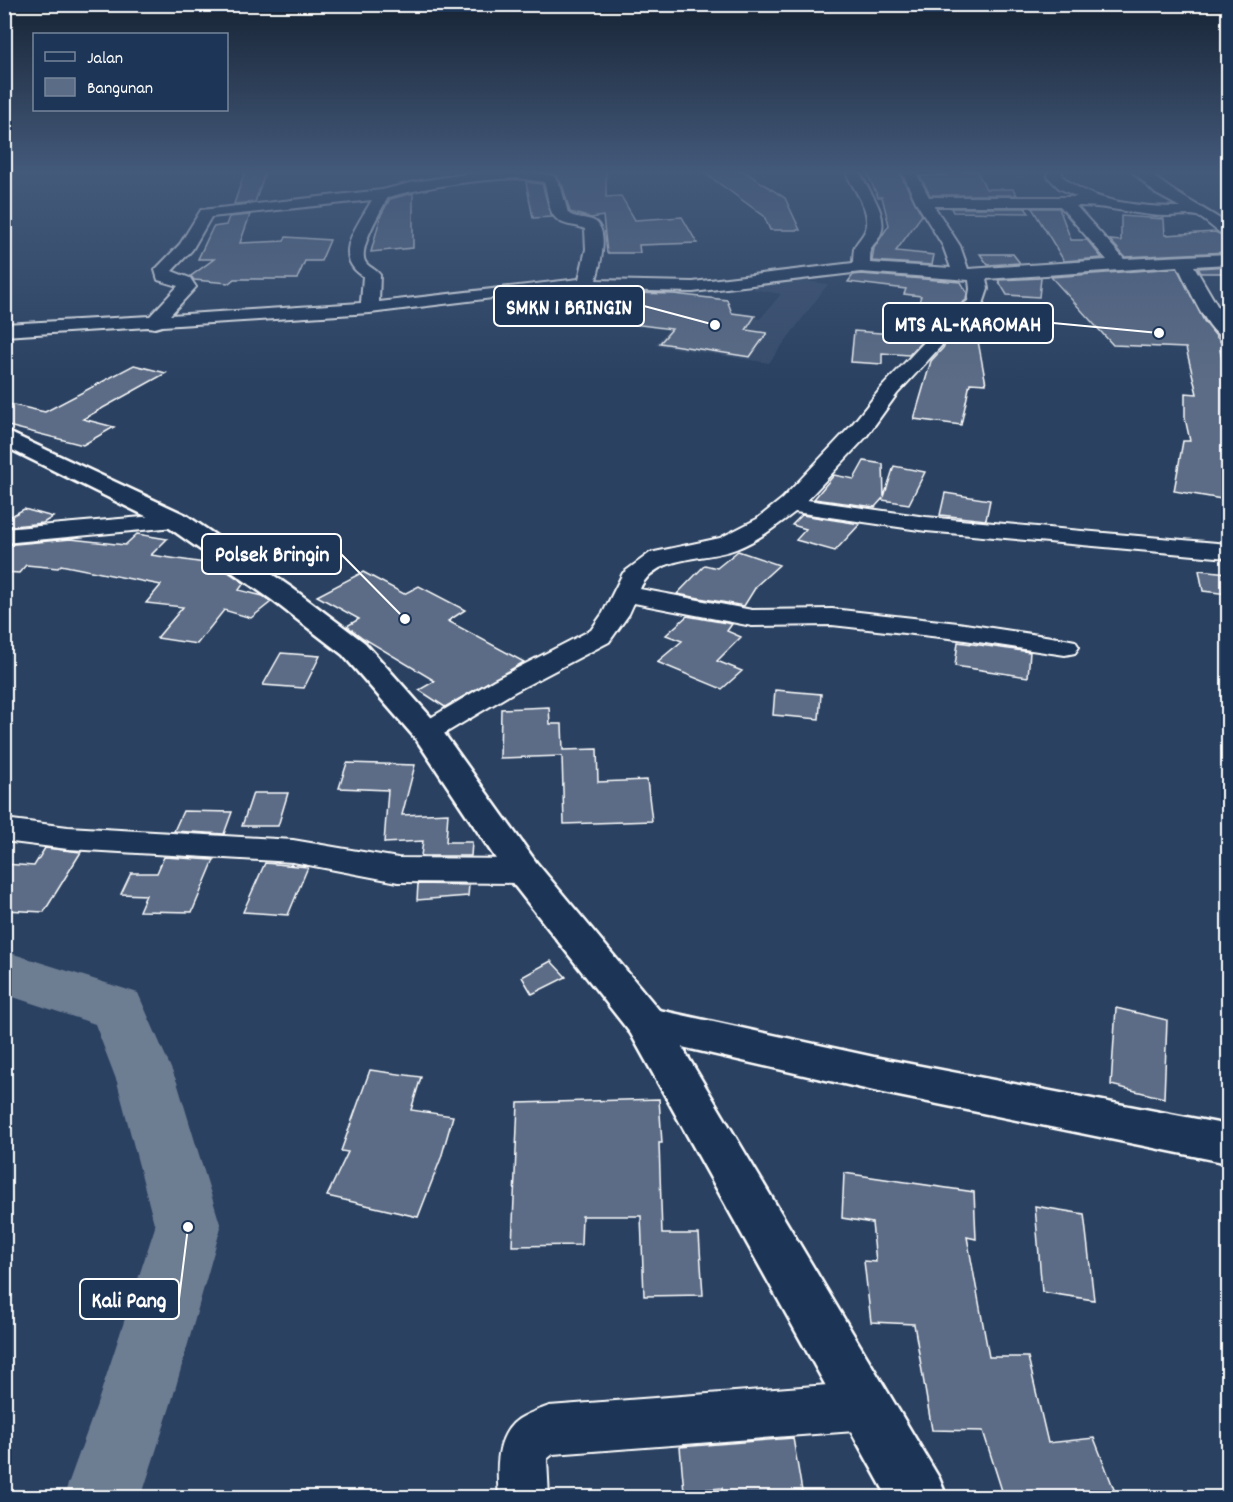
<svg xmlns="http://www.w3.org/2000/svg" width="1233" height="1502" viewBox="0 0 1233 1502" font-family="Dekko,sans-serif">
  <rect width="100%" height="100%" fill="#2a4161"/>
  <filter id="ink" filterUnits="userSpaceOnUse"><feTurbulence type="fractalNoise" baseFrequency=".0167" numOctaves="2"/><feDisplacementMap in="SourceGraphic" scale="12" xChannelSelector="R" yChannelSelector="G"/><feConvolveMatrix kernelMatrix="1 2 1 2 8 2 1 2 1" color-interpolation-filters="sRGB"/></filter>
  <g filter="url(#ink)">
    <path fill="#394e6c" d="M779,278L828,284L769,363L655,345L668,330L581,317L687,309L760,319L781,294L752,289L760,281L774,283Z"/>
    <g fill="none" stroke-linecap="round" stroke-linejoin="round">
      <path fill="#6d7d92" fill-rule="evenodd" d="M4,951L138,993L177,1082L221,1227L171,1404L141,1498H63L97,1404L155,1227L117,1082L95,1024L4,994Z"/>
    </g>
    <path fill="#5b6c86" stroke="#fff" stroke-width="1.5" d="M245,171H266L255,202L234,204Z
      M541,171H606V197L621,196L635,220L682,217L697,243L639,245L640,253H607L603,216L591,218L570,212L563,187L556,175Z
      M702,171H744L785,198L800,230H770L764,216Z
      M866,171H897L901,176L922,215L896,251L934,255L932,265L872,261L874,248L889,225L882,197H878Z
      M945,171H977L986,189H1013L1017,195H930L920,176L947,175Z
      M526,182L542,184L552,217L533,218Z
      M413,193V248L371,252L381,215L390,199Z
      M951,208H1025L1029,213L953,212Z
      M1032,208H1059L1071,240H1087L1102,258L1064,261Z
      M250,215L240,243L284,241L286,237L330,240L321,261H305L297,279H234L229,283L194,280L191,276L214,259H198L213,227L226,225L229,217Z
      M1121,216L1164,219L1165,235L1215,232L1228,238V252L1125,257L1110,240L1121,241Z
      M980,254H1013L1020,263L988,265Z
      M1228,266V273H1201L1198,268Z
      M1177,268L1204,321L1227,350H1220L1228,385V500L1174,491L1183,441H1190L1185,418V393L1197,394L1186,348L1113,345L1051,277Z
      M861,274L961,282L967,293L966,300L934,323L925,338L909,355L882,353V364L851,362L854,331L908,335L921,296L904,294L906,289L848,282L853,275Z
      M1041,278L1039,297L1007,295L998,280Z
      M591,292L674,294L727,300L732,313L755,316L746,330L767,333L750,357L660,343L672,329L570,316Z
      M979,312L996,341H978L986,384L970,383L961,425L914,419L931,361L943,348L951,334Z
      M134,365L166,373L83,419L114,427L83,445L4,425V403L45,412Z
      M864,461L883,464L884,497L894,466L925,472L909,504L882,500L883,498L875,507L814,499L834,475L854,479Z
      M945,493L990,500L986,520L940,515Z
      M24,509L53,517L43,523L4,527V520Z
      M802,515L860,524L835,551L796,540L806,529L792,525Z
      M137,534L167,539L151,555L218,565L244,583L239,590L263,596L271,602L251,618L224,610L197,644L157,638L183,607L146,603L161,585L61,565L58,568L26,565L19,573L4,572V545L71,539L125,545Z
      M738,551L779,565L757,585L744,606L677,594L705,565L717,568Z
      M1199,570L1228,573V594L1203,591Z
      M363,572L404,594L419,586L465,610L448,621L524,662L445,707L419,690L435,681L363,638L347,626L359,619L317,596Z
      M687,616L732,624L727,631L741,637L717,661L742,671L722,689L657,662L682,641L666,635Z
      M958,642L1030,652L1028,677L955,666Z
      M281,653L320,656L304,688L263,685Z
      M775,690L821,694L819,719L773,715Z
      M549,707L550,724H562L563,750L597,749L598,782L647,780L652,821L564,824L562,756L500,758L501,709Z
      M347,763L415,765L402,815L448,813L446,842H472L471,856H421L423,841L384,843L388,790L339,788Z
      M253,793H288L278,826H242Z
      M183,811L232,812L224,834L174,831Z
      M45,848L81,852L44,912L4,910V864L34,866Z
      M164,857L214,860L192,912L139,911L146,895L121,894L131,873H157Z
      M265,863L308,867L288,915L243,912Z
      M418,884L469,885L468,896L417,900Z
      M551,961L566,977L532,994L522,977Z
      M1116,1008L1167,1020L1164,1098L1111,1085Z
      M370,1070L421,1077L411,1110L453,1116L441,1158L418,1217L327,1196L348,1152L341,1151Z
      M659,1099L662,1143H659L662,1234H699L703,1295L644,1296L641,1216H582L581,1245L512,1246L518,1103Z
      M844,1173L974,1192L976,1239L967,1237L989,1357H1028L1048,1443L1094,1438L1117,1497H1004L983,1431L932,1430L914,1324L871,1322L864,1261L876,1262L872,1223L842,1218Z
      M1035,1206L1084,1214L1094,1300L1042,1292Z
      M793,1438L803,1497H723L722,1488L684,1491L680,1447Z"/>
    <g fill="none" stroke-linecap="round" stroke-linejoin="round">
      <g stroke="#fff" stroke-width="4">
        <path id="minor" d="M485,171H527L554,176L561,188L568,213C575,219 586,217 594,221C610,230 600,266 596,280L693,282L853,263C854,241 854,249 864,233C875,216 854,190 847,175L852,171L859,172L861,175C869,191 888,214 881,233C875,248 870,240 870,263L951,268L943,246L916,202L903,174L905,171H915L929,197H1077L1059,188L1048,177V171H1062V176C1091,203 1143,207 1180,207L1156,194L1132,171H1148C1172,193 1201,206 1228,224V236C1216,233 1208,221 1197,216C1190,214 1177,216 1169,216C1137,216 1108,205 1076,206L1124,259L1228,254V264L1194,266L1228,324V340C1209,337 1187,284 1178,266L986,279L988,289L982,307L949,332L941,346L897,394L866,437L807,500L926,517L1228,544V558L926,531L795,512C777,526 757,541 736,549C705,561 655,554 640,589L752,610L832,609L958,623L1065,639L1075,641L1079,647L1075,653L1065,655L958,639L832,625L752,626L634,603L629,614L609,642L514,692L437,738L427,741L417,738L412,732L417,726L494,680L591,630L603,613L623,573L650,553L720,538L757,519L782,499L850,427L883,386L927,339L935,325L968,301L970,289L969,280L861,272L693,292L567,289L370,313L162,326L155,328L148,327L4,336V324L150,316L178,286L158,280L155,270L180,244L201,210L382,190L414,182ZM518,178L544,182C549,195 547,215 561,222C568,226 577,225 585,229L586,249L579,279L379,302L380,275C376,269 370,268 366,263C356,251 382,209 388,197C430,186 474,180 518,178ZM372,200C358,225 331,256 363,276L361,303L170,315L196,287L190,278L172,271L192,250L211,217ZM934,206H1060L1107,260L968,269L960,246Z
          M177,514L185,516L189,521L185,526L4,543V529Z
          M4,819L68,827L293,840L398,858L523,859L535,863L540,871L535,879L523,883L398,882L293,862L68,849L4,841Z
          M868,1382L885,1389L892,1406L885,1423L868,1430L553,1454L547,1459L549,1498H499C497,1472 494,1436 519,1419C528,1413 539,1410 549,1406Z"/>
      </g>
      <g stroke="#fff" stroke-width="5">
        <path id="tertiary" d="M4,430L186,515L292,588L365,643L438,725L536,862L659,1010L874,1057L1228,1125V1163L874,1091L682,1047L939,1478L947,1498H888L631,1034L510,880L416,739L343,655L272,600L168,527L4,446Z"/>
      </g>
      <use href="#minor" fill="#1d3557" fill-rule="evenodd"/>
      <use href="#tertiary" fill="#1d3557" fill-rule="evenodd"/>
    </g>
  </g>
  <linearGradient id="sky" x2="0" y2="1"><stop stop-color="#172435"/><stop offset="0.45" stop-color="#445a7b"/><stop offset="1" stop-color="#445a7b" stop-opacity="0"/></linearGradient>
  <rect width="1233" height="382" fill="url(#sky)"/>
  <path fill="none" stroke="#fff" stroke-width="2" d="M715 325L644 306M1159 333L1053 323M405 619L341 554M188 1227L179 1299"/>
  <g fill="#fff" stroke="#1d3557" stroke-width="2">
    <circle cx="715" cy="325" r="6"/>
    <circle cx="1159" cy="333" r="6"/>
    <circle cx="405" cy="619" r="6"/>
    <circle cx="188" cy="1227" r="6"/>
  </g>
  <g fill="#1d3557" stroke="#fff" stroke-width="2">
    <rect x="494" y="286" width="150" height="40" rx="6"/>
    <rect x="883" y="303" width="170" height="40" rx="6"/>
    <rect x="202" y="534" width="139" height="40" rx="6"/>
    <rect x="80" y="1279" width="99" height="40" rx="6"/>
  </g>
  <g font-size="22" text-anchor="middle" font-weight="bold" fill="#fff">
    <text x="569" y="314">SMKN 1 BRINGIN</text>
    <text x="968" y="331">MTS AL-KAROMAH</text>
    <text x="272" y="561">Polsek Bringin</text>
    <text x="129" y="1307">Kali Pang</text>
  </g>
  <rect width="1233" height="1502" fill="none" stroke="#1d3557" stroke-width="24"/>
  <rect x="12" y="12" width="1209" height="1478" fill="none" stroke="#fff" stroke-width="2" filter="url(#ink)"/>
  <rect x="33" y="33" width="195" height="78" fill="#1d3557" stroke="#77869a" stroke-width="1.5"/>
  <rect x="45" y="52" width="30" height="9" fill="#1d3557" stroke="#77869a" stroke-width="1.5"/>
  <text x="87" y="63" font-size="18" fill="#ffffff">Jalan</text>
  <rect x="45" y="78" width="30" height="18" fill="#5b6c86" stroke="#77869a" stroke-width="1.5"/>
  <text x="87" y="93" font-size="18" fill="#ffffff">Bangunan</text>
</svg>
